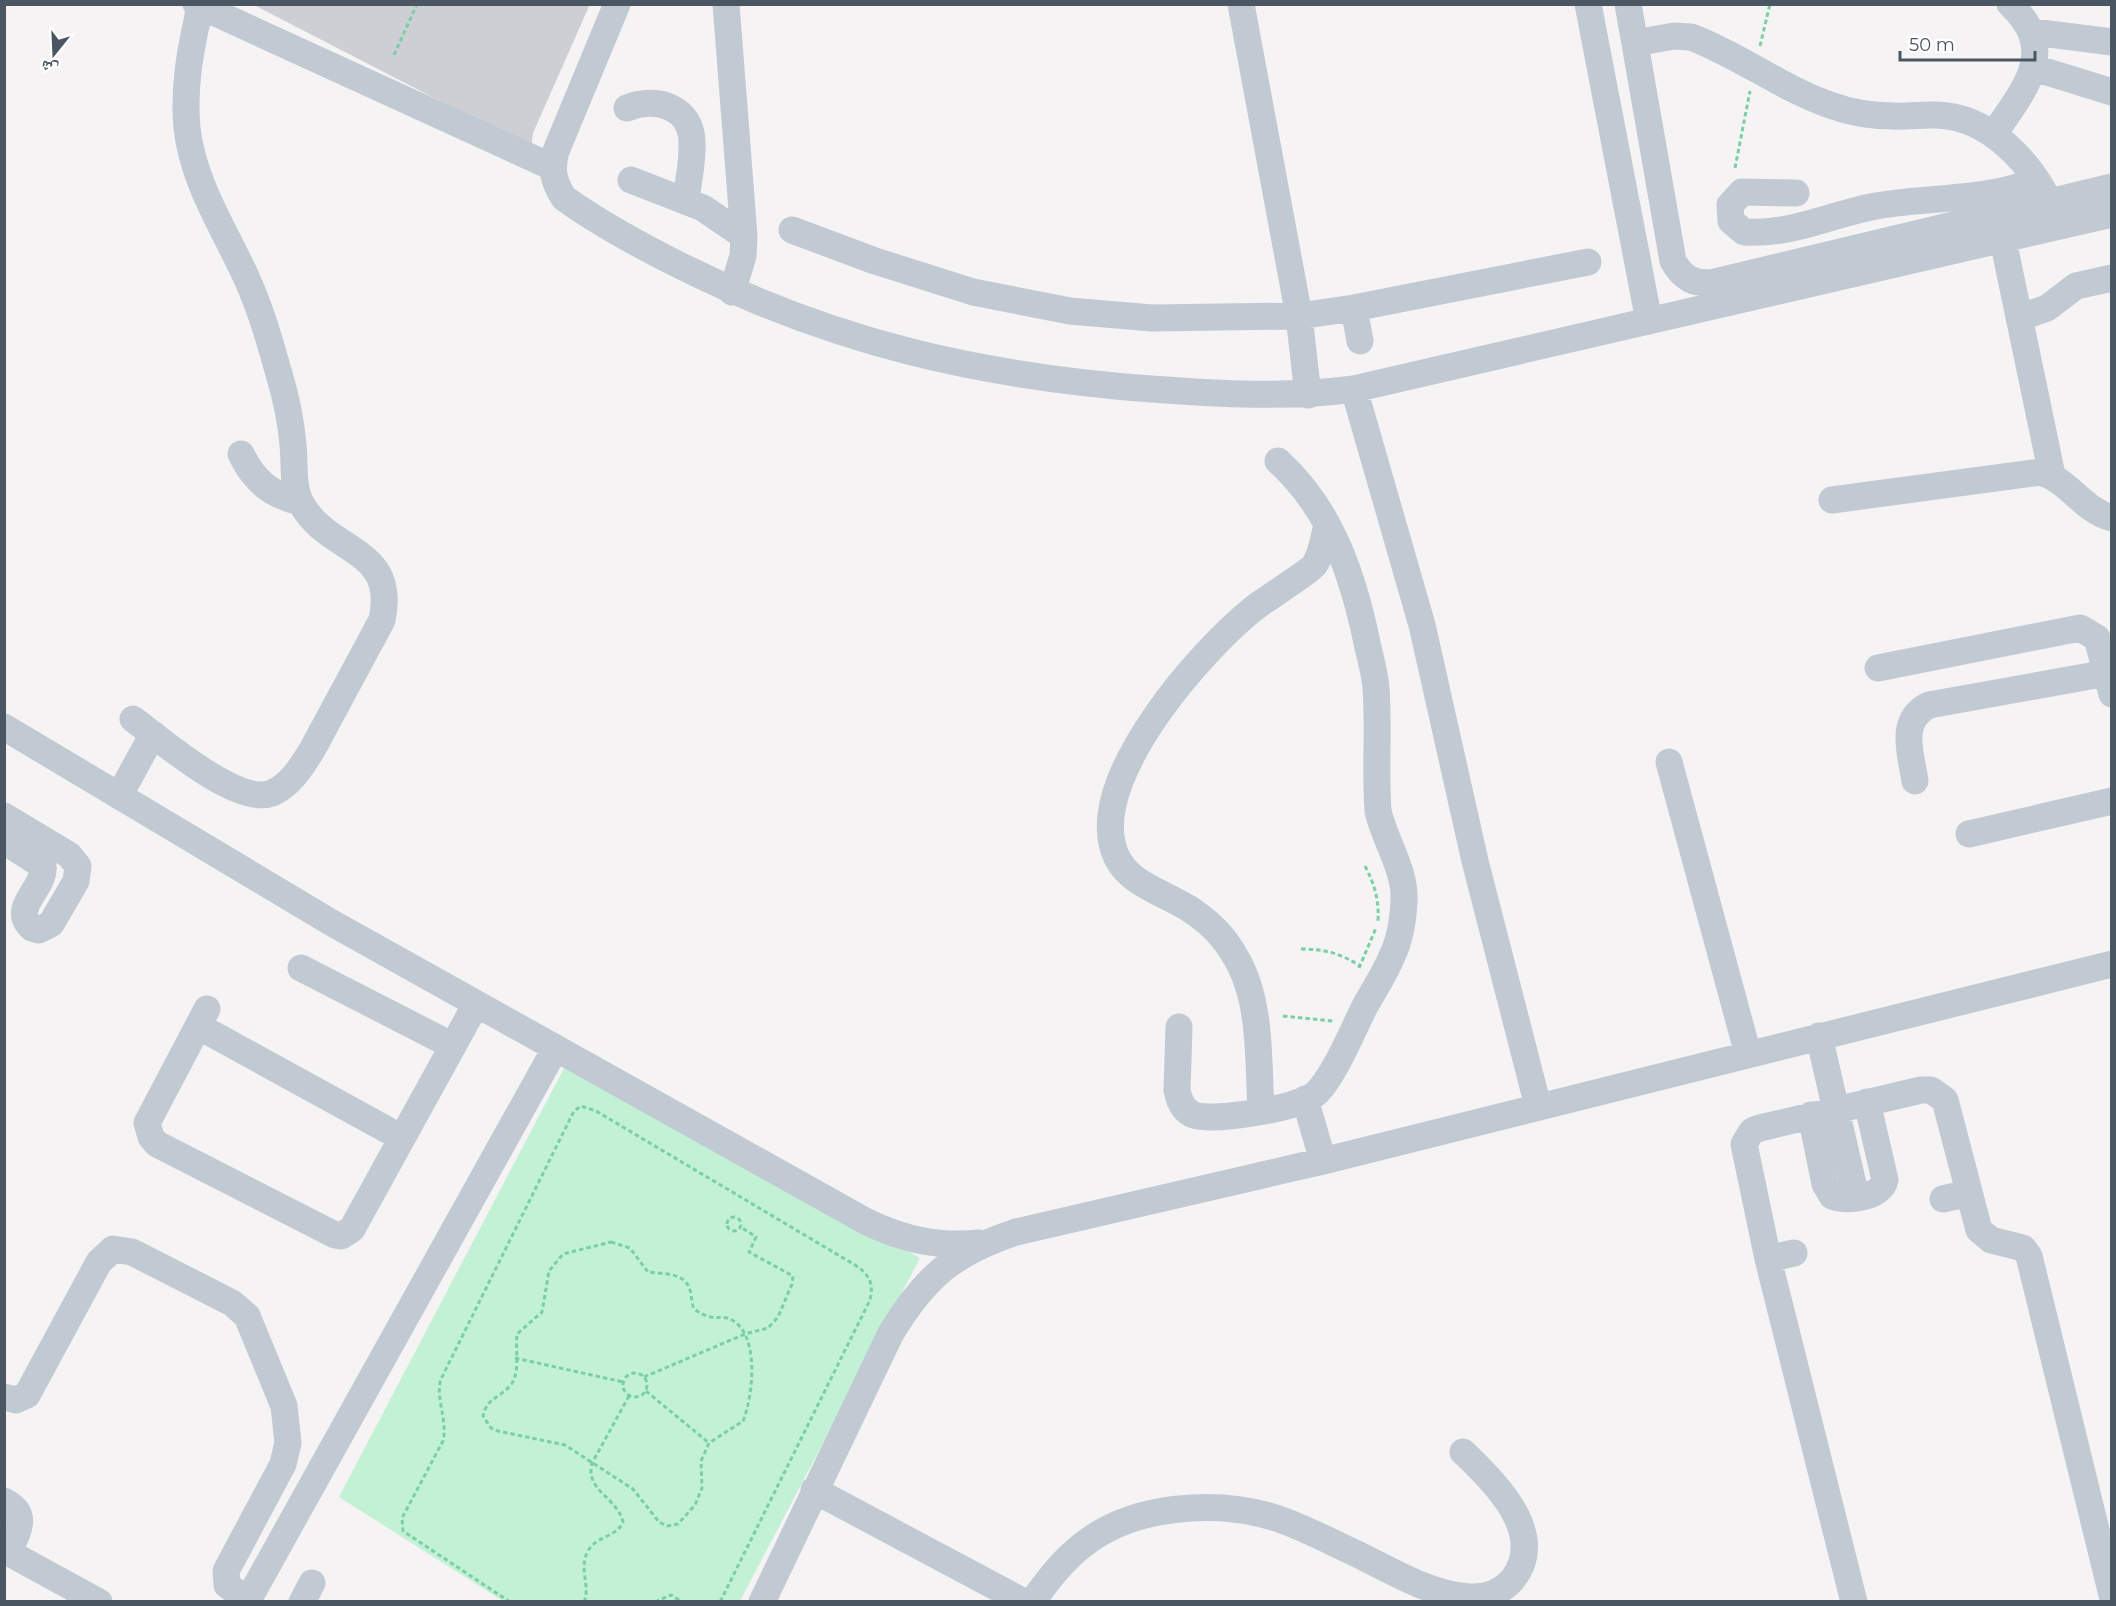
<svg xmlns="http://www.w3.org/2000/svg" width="2116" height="1606" viewBox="0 0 2116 1606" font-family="Montserrat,'Noto Naskh Arabic',sans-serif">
  <rect width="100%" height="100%" fill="#f5f3f3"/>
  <path fill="#c3f1d5" d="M572,1053L920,1258L740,1601H503L339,1497Z"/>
  <path fill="#cdcfd5" d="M252,4H590L533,133L531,148Z"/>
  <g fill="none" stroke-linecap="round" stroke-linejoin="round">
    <path stroke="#7ad0a6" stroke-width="3" stroke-dasharray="4.5 3" stroke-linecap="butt" d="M1760,46L1770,4
      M394,55L417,4
      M1735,168L1750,91
      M1365,866C1375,885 1379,900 1378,921
      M1301,949C1324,949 1340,953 1360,966
      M1359,968L1376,928
      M1283,1016L1333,1021
      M727 1224a7 7 0 1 1 14 0a7 7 0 1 1-14 0Z
      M611,1242L630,1248L648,1272C662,1274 685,1272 690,1290C692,1296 691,1302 694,1309C715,1324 719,1313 732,1320C760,1335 753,1397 743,1421L709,1443L701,1461L702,1488L695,1505L678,1524L667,1526L659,1522L633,1489L565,1445L498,1431L491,1428L483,1416C487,1398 499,1398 510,1386C521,1373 515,1349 517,1334L542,1312L549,1271L563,1254Z
      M515,1358L623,1382
      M623 1385a12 12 0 1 1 24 0a12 12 0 1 1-24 0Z
      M644,1377L745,1334L768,1328L778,1317L792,1284L793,1276L749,1252L756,1237L741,1227
      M646,1391L709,1443
      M510,1602L409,1535L403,1531L402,1518L443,1441C448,1420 435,1398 441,1379L574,1111L581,1106L596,1111L855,1265C869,1274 874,1283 870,1300L720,1602
      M584,1602C591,1586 578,1568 588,1551C596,1536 617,1537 623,1522C617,1497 585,1491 592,1463L629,1396
      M655,1602L671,1595L682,1602"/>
    <path stroke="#c1cad2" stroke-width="27" d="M196,4L552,167
      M617,4L556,151C551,170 553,181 564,198C600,224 641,246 681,266C835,343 980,376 1151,389C1220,394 1286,398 1354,389L2112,214
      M726,4L744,236L743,256L732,292
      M1241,4L1299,316L1308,395
      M1588,4L1649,321
      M1628,4L1673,261C1683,279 1695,285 1715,282L2112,187
      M2033,32L2112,42
      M1635,43L1674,36L1691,37C1739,55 1781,88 1830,105C1849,112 1872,116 1893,116C1911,117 1929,113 1947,116C1996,122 2041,173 2055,218
      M2034,68L2112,92
      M627,108C656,96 692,107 692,143C693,162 688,182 686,200
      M1994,134C2024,89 2060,51 2010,4
      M631,180L703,208L744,236
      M1796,193L1742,192L1730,205L1731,221L1744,232C1790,235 1827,216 1871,207C1918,197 1994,201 2035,180
      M792,230L875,261L973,292L1070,311L1152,318L1299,316L1354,308L1588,262
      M2003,240L2052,475
      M1354,308L1360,341
      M2019,318L2047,308L2076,286L2112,278
      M1354,389L1422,625L1475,861L1538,1106
      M241,454C254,481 271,495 300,502
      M1832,500L2040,472C2069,480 2082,510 2112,518
      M1878,668L2080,628L2097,638L2112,694
      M133,719C160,739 238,807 272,793C290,786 302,766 312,750L382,620C398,546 328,554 301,503C292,487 295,463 293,445C291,421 286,397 279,374C270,342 261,310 247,279C225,230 193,183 187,128C183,86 191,47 200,7
      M4,727L332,923L867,1222C905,1240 938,1247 980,1243
      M1669,762L1748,1054
      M1915,781C1911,754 1898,720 1929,705L2107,673
      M119,796L153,734
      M4,816L69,855L78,866L76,881L51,924L39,930L32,928C9,908 46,888 43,866L4,841
      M1969,834L2112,801
      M301,968L453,1046
      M207,1009L147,1123L151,1137L157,1144L335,1235L341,1236L352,1229L476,1004
      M198,1026L402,1138
      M1179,1027L1177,1090C1179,1101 1183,1111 1194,1115C1215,1122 1298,1108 1314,1095C1332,1081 1353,1030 1364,1008C1373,991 1385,974 1392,956C1400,940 1403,920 1404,902C1406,870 1385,842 1378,811C1375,770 1379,729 1376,688C1375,673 1370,657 1367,643C1353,575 1331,509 1278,461
      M1819,1036L1856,1197
      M1305,1099L1323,1161
      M1261,1111C1258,1060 1262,1000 1235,956C1224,936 1207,920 1188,908C1157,889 1120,882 1112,843C1096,770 1201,651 1253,609C1264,600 1311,571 1315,564C1322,553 1324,537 1327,524
      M1811,1115L1825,1184L1832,1196C1846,1203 1882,1197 1885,1180L1867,1102
      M1943,1199L1968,1193
      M1768,1259L1794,1253
      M4,1397L16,1400L27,1395L99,1262L113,1249L132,1252L232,1303L247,1316L284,1406L288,1443L283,1464L226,1571L227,1585L247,1600
      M814,1490L1024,1602
      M4,1501C30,1514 18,1532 8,1552
      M4,1550L99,1602
      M247,1602L555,1049
      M302,1602L312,1583
      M762,1602L891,1333C925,1277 953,1253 1016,1232L1323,1161L2112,964
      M1032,1602C1048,1580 1063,1560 1084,1544C1134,1505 1216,1499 1276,1518C1303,1527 1329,1541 1355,1553C1390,1570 1430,1595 1469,1597C1486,1598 1502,1592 1513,1579C1548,1534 1494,1481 1463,1452
      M1854,1602L1768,1259L1744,1144L1752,1131L1760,1128L1921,1090H1931L1945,1100L1979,1230L1991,1240L2023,1248L2029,1256L2112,1595"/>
  </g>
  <rect width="2116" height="1606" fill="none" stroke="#4a5661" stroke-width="12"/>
  <g transform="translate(54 54) rotate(198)" stroke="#ffffff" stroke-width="4.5" paint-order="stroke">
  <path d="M0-4.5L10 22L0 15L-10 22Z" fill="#4a5661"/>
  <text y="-9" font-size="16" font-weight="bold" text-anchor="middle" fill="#4a5661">ش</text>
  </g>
  <path d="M1900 51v9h135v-9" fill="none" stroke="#4a5661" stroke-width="3"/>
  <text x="1909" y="51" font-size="18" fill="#4a5661" stroke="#ffffff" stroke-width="4.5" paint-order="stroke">50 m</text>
</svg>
